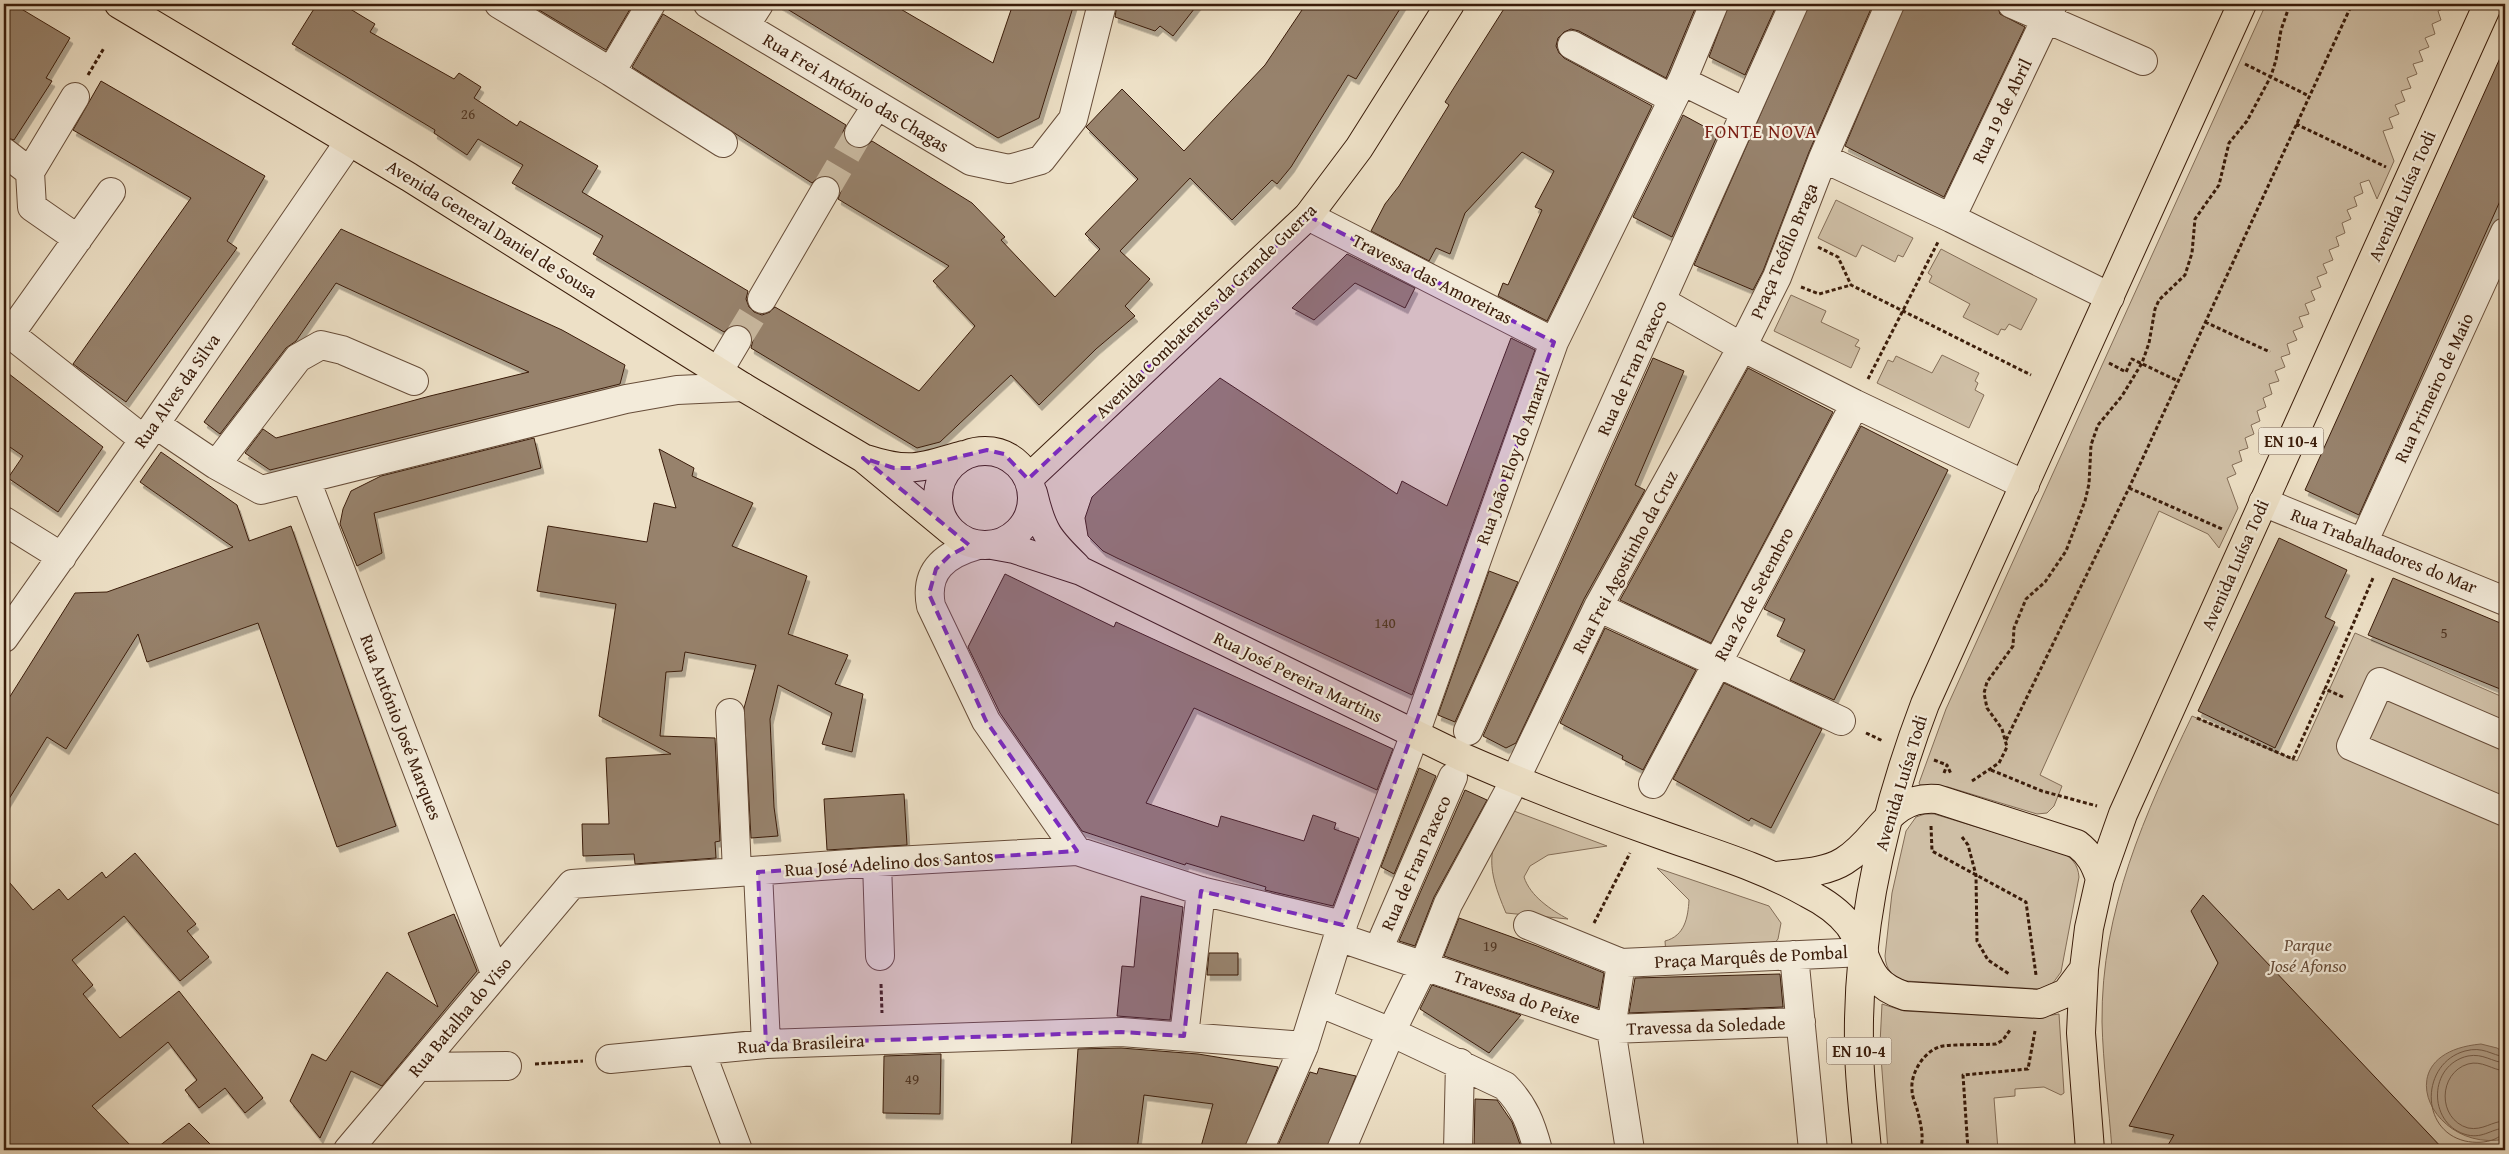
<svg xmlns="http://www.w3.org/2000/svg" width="2509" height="1154" viewBox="0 0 2509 1154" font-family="'Gentium Book Plus',serif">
  <defs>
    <filter id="shadow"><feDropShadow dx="3" dy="5.5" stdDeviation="0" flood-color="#0004"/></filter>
  </defs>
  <rect width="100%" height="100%" fill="#ede0c6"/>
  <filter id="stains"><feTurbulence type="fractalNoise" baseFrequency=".004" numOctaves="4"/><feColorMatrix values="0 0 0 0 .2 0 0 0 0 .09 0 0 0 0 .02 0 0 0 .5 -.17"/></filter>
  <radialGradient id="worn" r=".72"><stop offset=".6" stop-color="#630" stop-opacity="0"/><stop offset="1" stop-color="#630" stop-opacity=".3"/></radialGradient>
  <path fill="#cfbfa6" stroke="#846e58" d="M2266,4H2446L2447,7L2438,11L2441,20L2432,24L2435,34L2425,38L2429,47L2419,51L2423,61L2413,64L2417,74L2407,78L2411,88L2401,91L2405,101L2395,105L2399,114L2389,118L2393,128L2383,131L2394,161L2377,199L2369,180L2360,183L2363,193L2354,197L2357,206L2347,210L2351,219L2342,223L2345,233L2336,237L2339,246L2329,250L2333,260L2323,264L2327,273L2317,277L2321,287L2311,291L2315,300L2305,304L2309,314L2299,317L2303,327L2293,331L2297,340L2287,344L2290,354L2281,357L2285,367L2275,371L2279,381L2269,384L2272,394L2263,398L2266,407L2257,411L2260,421L2251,425L2254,434L2245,438L2248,448L2239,451L2242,461L2232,465L2236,474L2227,478L2238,508L2219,548L2208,534L2159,511L2040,775L2062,786L2054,806L2047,813L2037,814L1948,787L1920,785L1919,783L1946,709Z
    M1836,200L1913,238L1903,257L1898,255L1895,262L1862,245L1856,257L1818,238Z
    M1941,249L2037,299L2021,330L2009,324L2005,330L2001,329L1998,335L1963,317L1970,304L1929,282L1932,276L1928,273Z
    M1791,295L1826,311L1821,322L1859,340L1855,346L1860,348L1851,368L1774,331Z
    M1942,355L1979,373L1975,381L1978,383L1975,390L1984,395L1969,428L1877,383L1888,360L1893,362L1896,356L1932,373Z
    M2355,633L2505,698V1150H2112C2109,1108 2103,1064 2102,1022C2101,910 2145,814 2192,716L2297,761Z
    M1506,808L1607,846L1548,855L1530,866L1524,877C1530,896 1551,910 1568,919L1506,913C1486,866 1488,854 1506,808Z
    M1925,814H1934L2059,852C2071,856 2078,864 2079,877L2061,972L2053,983L2040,989L1906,981C1892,977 1886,970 1885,956L1892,893L1906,831L1916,817Z
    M1657,868L1769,906L1781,923L1778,939L1768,951L1666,955L1665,941C1685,936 1688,917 1689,900Z
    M1882,1004L1904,1011L2032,1018L2059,1014L2064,1093L2061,1095L2044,1087L2015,1089V1096L1994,1098L1998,1150H1888L1880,1044Z"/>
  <path fill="#b09d86" stroke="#816954" d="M2481,1044L2497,1048L2505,1053V1139C2433,1154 2383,1053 2481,1044Z"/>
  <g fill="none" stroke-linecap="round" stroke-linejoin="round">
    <path stroke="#755c48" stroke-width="1" d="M2505,1057C2491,1055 2483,1046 2465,1051C2421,1063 2419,1130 2465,1141C2474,1143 2486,1143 2495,1139C2499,1137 2501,1135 2505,1135
      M2505,1063C2492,1062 2483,1053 2468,1056C2428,1065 2428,1122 2464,1134C2482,1140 2490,1129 2505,1128
      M2505,1071C2492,1070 2482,1060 2468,1064C2438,1073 2437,1119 2468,1128C2483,1131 2492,1121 2505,1121"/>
  </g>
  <path fill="#97826c" stroke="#3a1c0a" filter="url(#shadow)" d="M4,4H13L70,38L46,78L52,81L14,140L4,137Z
    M317,4H342L375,24L370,32L454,79L459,73L481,87L474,98L517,126L520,121L598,166L582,192L748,291L746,299L749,307L754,312L762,315L770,312L775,307L919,391L975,326L933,281L949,266L838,199L841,191L838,183L833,178L825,175L818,177L812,183L632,67L663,14L846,125L843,132L845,140L851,146L858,149L866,147L872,141L972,203L1005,237L1001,240L1055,297L1100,249L1085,234L1138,179L1086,127L1122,89L1184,151L1265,65L1306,4H1403L1356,79L1348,75L1291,167L1277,184L1272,180L1232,220L1190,178L1120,251L1150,279L1125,306L1135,316L1096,349L1039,405L1011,375L940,442L917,448L751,348L753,340L750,332L745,327L737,324L729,327L724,332L593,254L603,236L512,183L523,165L478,139L467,155L434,133L435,130L292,44Z
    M529,4H633L606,50Z
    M779,4H892L993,63L1013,4H1074L1039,118L998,138Z
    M1117,4H1198L1173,36L1160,26L1155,31L1115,17Z
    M1507,4H1697L1666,78L1579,31L1571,29L1564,32L1558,38L1556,46L1559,53L1564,58L1652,106L1547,321L1498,296L1503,283L1508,285L1521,256L1542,210L1535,207L1554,171L1522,152L1465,213L1450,254L1436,248L1429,261L1371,231L1385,204L1399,186L1449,105L1445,102L1455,86Z
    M1729,4H1777L1745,75L1709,57Z
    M1809,4H1873L1809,152L1763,271L1753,290L1694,265Z
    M1905,4H1997L2000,14L2025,27L1944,197L1845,146Z
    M2505,47V190L2359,515L2305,490Z
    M101,81L265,176L227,241L237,248L126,402L73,364L191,198L73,130Z
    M1683,115L1718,134L1672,237L1633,217Z
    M341,229L562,330L625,365L620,384L270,470L245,453L263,429L276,438L430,396L529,372L336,283L296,341L286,348L220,434L204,422Z
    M1347,254L1415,288L1405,308L1355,283L1314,320L1292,308Z
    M1511,338L1535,350L1412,695L1117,558L1103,551L1088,536L1085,518L1092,497L1220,378L1397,494L1402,481L1447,506Z
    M1653,358L1684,371L1635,485L1645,490L1584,599L1516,743L1506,748L1483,736Z
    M1748,368L1833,412L1711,643L1620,600Z
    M4,370L103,447L58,512L8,478L23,456L4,443Z
    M1861,426L1948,470L1834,700L1790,680L1805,650L1777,636L1785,619L1764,609Z
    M534,438L541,468L374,513L382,553L357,566L340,524L343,509L351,491L381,476Z
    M659,449L694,468L692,476L753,503L732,546L807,576L788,634L848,655L835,684L863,694L852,752L822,744L832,713L778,685L770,719L774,807L778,836L751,838L744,708L756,665L685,652L682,671L666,672L660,736L715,738L720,841L715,842L716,858L635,864L634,854L583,856L582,824H609L606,758L671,754L599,716L616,604L537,591L548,526L647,542L654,503L676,508Z
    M161,452L237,505L249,541L291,526L396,826L337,847L258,623L147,662L138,634L66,749L47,737L4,807V706L75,593L107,592L233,547L140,482Z
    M2279,538L2347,570L2325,617L2335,622L2275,748L2198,711Z
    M1489,571L1518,582L1455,722L1438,715Z
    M1005,574L1114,627L1116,622L1393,749L1377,790L1194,708L1146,803L1218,827L1221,816L1304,841L1313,815L1336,823L1334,829L1359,838L1333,906L1265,890L1266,887L1186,863L1185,865L1082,831L1000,713L968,647Z
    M2393,578L2505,625V691L2368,635Z
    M1605,628L1696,670L1643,770L1622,759L1623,756L1560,723Z
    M1724,683L1822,729L1771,828L1751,818L1749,821L1673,779Z
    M1419,768L1436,776L1394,874L1381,867Z
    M1465,790L1487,800L1434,897L1415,946L1399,941Z
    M904,794L907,845L827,850L824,799Z
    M135,853L196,924L187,931L209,957L180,981L124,916L72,960L93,985L83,994L120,1038L179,991L263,1098L245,1113L225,1088L199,1108L185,1090L197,1080L168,1042L92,1106L135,1150H4V876L33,910L59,889L68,900L102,872L106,878Z
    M2203,895L2444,1150H2165L2174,1135L2129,1126L2218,963L2191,911Z
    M1141,896L1183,907L1170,1020L1117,1016L1122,966L1134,967Z
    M454,914L477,971L382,1086L351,1071L320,1138L290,1101L312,1054L326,1061L387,972L438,1007L408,933Z
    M1459,918L1537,946L1604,973L1598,1008L1444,956Z
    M1209,953H1238V975H1207Z
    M1780,974L1783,1007L1629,1013L1635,978Z
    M1432,985L1521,1015L1489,1053L1420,1009Z
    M1121,1048L1198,1054L1278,1067L1244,1150H1200L1213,1104L1144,1095L1137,1150H1071L1078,1049Z
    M941,1054L940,1114L883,1113L884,1056Z
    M1319,1068L1356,1076L1326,1150H1276L1310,1072L1317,1074Z
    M1475,1099L1497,1100L1512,1122L1522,1150H1474Z
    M189,1123L216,1150H154Z"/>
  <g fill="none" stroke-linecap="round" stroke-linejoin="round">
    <path stroke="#c9b9a0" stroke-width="28" stroke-dasharray="28 14" stroke-linecap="butt" d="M825,191L859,133
      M737,340L762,299"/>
    <g stroke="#674d39" stroke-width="30">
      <path id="minor" d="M499,4L611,72
        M651,4L611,72L723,143
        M708,4L971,161L1009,169L1041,160L1073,119L1102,4
        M2012,4L2143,61
        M745,26L759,4
        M1572,45L1673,99
        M1682,81L1745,112
        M859,133L877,105
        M4,152L30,172L32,207L78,239
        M1823,158L1890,4
        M30,172L75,97
        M111,192L10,334L143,439
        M1308,216L1554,342
        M1951,218L2053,4
        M762,299L825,191
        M718,372L737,340
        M155,424L216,465L261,490L626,399L677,390L743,387
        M216,465L298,358L321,345L342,350L414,381
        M306,480L495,973
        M2025,485L1855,404L1742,347L1777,277L1823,158L1951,218L2110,297
        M2263,502L2505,601
        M4,521L62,557
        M2363,543L2505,232
        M978,545C946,554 924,570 931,606L986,721L1077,851
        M1598,607L1841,721
        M4,638L155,424L349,142
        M730,713L737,872
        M1468,731L1794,4
        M2505,736L2380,682L2351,746L2505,812
        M1653,784L1855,404
        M877,862L880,956
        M758,872L766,1044
        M1528,925L1621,963L1864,952
        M1338,937L1611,1029L1801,1022
        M1378,950L1453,777
        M1794,955L1813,1150
        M1621,963L1611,1029L1630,1150
        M1318,1002L1391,1032L1505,1086C1524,1105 1531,1124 1538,1150
        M1184,1036L1201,891
        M701,1052L738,1150
        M610,1059L766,1044L1121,1032L1304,1046
        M418,1067L507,1066
        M348,1150L572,884L877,862L1077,851L1201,891L1343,925
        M1259,1150L1304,1046L1338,937L1415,734L1554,342L1682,81L1714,4
        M1341,1150L1391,1032L1424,965L1448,904L1515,780L1598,607L1742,347L1661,301
        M1458,1150L1460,1063"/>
    </g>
    <g stroke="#3a1c0a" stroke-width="30">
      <path id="major" d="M119,4L409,177L743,387L863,458L951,531
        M938 498a47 47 0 1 1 94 0a47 47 0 1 1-94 0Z
        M866,459C909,473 921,468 963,455
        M1028,479L1308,216L1359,148L1450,4
        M1033,493C1042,531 1048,539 1076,566
        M992,545L1014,549L1081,571L1462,757C1526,785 1593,811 1659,834C1709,852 1761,867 1807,893C1823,901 1838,911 1849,925C1871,956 1862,982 1905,996L2040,1004L2066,993L2084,969
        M1777,876C1798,873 1825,873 1844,861C1880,839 1888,795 1937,799L2077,844C2090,854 2095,864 2100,879
        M1867,1150C1864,1115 1859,1080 1859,1044C1857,928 1884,812 1925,704L2242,4
        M2090,1150L2081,1033L2084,969L2089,928L2100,879L2123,814L2488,4"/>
    </g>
    <path stroke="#3a1c0a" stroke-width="3" stroke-dasharray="4 2.5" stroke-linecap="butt" d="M2245,64L2309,96
      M88,75L104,48
      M2296,124L2386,167
      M1818,247L1838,257L1851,285L2031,375
      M1801,287L1819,294L1851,285
      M2205,322L2270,352
      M2109,363L2126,372L2132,359L2178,381
      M1868,379L1938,242
      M2129,488L2222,529
      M2343,697L2325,689L2373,578
      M2197,718L2293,759L2325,689
      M1866,733L1883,741
      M2006,740L2129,488L2352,4
      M1934,760L1947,765
      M1991,770L2042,791L2097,806
      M1944,773L1947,765L1951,774
      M1972,781L1999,763L2007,747L2002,729L1987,708L1984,693L1987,682L2013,646L2014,628L2026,599L2045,582L2066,551L2085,501L2089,484L2091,445L2098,425L2122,396L2142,363L2149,343L2155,309L2159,300L2185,275L2192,253L2195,219L2219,185L2229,143L2247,121L2271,76L2276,60L2281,30L2290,4
      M1931,826L1932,851L2026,902L2036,975
      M1962,837L1968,845L1976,875L1977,941L1988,960L2009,974
      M1594,923L1630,853
      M881,984L882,1013
      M535,1064L583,1061
      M1920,1150C1925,1138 1920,1121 1917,1109C1915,1103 1912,1096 1912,1090C1910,1073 1925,1049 1943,1046C1960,1044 1979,1045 1996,1044L2003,1040L2010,1030
      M1968,1150L1963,1075L2028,1069L2035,1031"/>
    <use href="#minor" stroke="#f3ebda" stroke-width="28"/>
    <use href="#major" stroke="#ede0c6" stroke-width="28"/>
  </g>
  <path fill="#7b2cbf" fill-opacity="0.2" stroke="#7b2cbf" stroke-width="4" stroke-dasharray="10 6" stroke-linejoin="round" d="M1308,216L1554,342L1343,925L1201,891L1184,1036L1121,1032L766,1044L758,872L1077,851L986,721L929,594L936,569L949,556L969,545L863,458L894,468H913L987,450L1004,454L1028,479Z"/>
  <g text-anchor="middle" stroke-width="4.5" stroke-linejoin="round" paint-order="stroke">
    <g font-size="15" fill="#513622">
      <text x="468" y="119">26</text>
      <text x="1385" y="628">140</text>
      <text x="2444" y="638">5</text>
      <text x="1490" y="951">19</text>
      <text x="912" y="1084">49</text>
    </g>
    <g fill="#f3ebda" stroke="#725a48" stroke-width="1">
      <rect x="2258.5" y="427.5" width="65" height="27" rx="4"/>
      <rect x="1826.5" y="1037.5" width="65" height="27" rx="4"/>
    </g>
    <g font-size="16" font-weight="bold" fill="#3a1c0a">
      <text x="2291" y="447">EN 10-4</text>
      <text x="1859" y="1057">EN 10-4</text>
    </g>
    <g font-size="18" fill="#3a1c0a" stroke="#f3ebda">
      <text transform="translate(856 93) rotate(31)" y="6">Rua Frei António das Chagas</text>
      <text transform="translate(2002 111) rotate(-64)" y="6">Rua 19 de Abril</text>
      <text transform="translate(2402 196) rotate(-66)" y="6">Avenida Luísa Todi</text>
      <text transform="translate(492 229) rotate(32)" y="6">Avenida General Daniel de Sousa</text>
      <text transform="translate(1784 251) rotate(-67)" y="6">Praça Teófilo Braga</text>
      <text transform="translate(1432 279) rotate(27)" y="6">Travessa das Amoreiras</text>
      <text transform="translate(1206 311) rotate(-44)" y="6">Avenida Combatentes da Grande Guerra</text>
      <text transform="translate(1632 368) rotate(-66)" y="6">Rua de Fran Paxeco</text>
      <text transform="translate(2434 388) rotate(-65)" y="6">Rua Primeiro de Maio</text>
      <text transform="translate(177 391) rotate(-55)" y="6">Rua Alves da Silva</text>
      <text transform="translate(1513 458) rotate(-70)" y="6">Rua João Eloy do Amaral</text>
      <text transform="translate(2384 551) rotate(22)" y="6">Rua Trabalhadores do Mar</text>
      <text transform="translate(1625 562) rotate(-62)" y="6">Rua Frei Agostinho da Cruz</text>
      <text transform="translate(2235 565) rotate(-66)" y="6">Avenida Luísa Todi</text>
      <text transform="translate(1754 594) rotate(-62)" y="6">Rua 26 de Setembro</text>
      <text transform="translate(1298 677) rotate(26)" y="6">Rua José Pereira Martins</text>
      <text transform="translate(401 727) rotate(69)" y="6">Rua António José Marques</text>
      <text transform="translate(1901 783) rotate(-73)" y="6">Avenida Luísa Todi</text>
      <text transform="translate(889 863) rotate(-4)" y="6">Rua José Adelino dos Santos</text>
      <text transform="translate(1416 863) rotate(-66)" y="6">Rua de Fran Paxeco</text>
      <text transform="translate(1751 957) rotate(-3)" y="6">Praça Marquês de Pombal</text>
      <text transform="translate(1517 997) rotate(19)" y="6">Travessa do Peixe</text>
      <text transform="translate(460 1017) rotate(-50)" y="6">Rua Batalha do Viso</text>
      <text transform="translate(1706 1026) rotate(-2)" y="6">Travessa da Soledade</text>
      <text transform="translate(801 1044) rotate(-3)" y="6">Rua da Brasileira</text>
    </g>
    <g font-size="18" font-style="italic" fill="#674d39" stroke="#f3ebda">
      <text x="2308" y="951">Parque<tspan x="2308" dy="21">José Afonso</tspan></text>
    </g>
    <g font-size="19" letter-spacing="1" fill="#7a1f14" stroke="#f3ebda">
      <text x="1761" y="138">FONTE NOVA</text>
    </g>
  </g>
  <rect width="2509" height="1154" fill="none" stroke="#ede0c6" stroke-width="20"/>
  <rect x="5" y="5" width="2499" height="1144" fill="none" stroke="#3a1c0a" stroke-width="2.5"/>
  <rect x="10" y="10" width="2489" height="1134" fill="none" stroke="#3a1c0a"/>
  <rect width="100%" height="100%" filter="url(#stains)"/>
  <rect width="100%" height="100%" fill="url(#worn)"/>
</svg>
